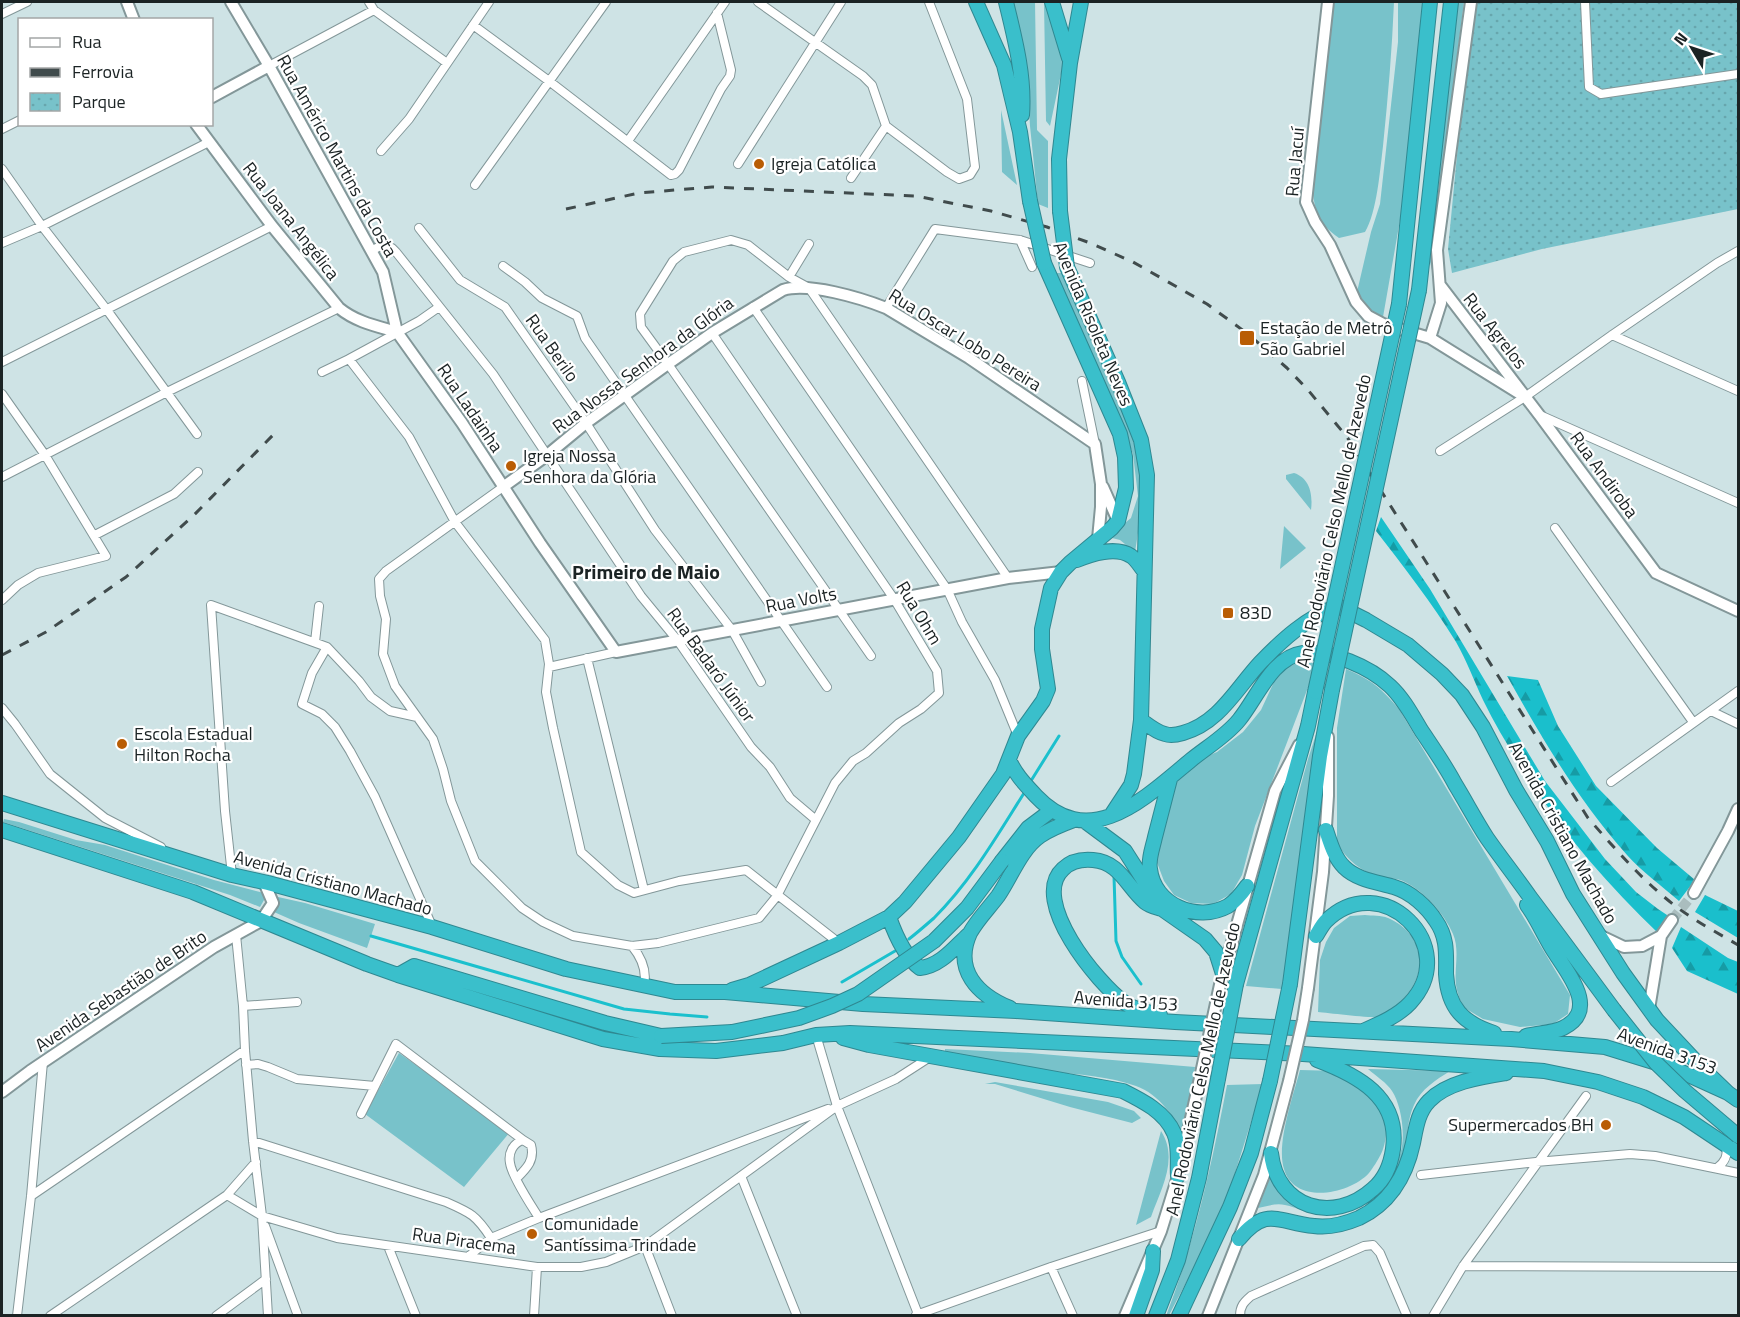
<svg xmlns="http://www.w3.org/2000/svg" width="1740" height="1317" viewBox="0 0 1740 1317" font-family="'Titillium Web',sans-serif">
  <defs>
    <pattern id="forest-firs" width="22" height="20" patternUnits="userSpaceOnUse" patternTransform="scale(1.5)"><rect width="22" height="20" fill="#1abfcc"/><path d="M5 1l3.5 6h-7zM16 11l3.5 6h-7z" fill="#169ba5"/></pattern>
    <pattern id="park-dots" width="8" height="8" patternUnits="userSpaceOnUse" patternTransform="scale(1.5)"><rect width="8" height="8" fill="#78c2ca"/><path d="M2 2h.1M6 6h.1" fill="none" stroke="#67a6ad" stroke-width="1.8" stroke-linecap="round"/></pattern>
  </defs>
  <rect width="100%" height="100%" fill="#cee3e5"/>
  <path fill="#78c2ca" d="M1012,2H1035L1037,130L1048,141V208L1038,204L1030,126L1026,60Z
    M1044,2H1048L1064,60L1050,126L1046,121Z
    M1334,2H1394C1392,50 1388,97 1383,146C1380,170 1377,212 1365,232L1339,238C1318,223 1316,214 1312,189Z
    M1398,2H1423L1406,186L1383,317L1373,314L1357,292L1371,232L1380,204L1398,42Z
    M1455,2H1464L1433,245L1435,283L1427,249Z
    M1001,110L1017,185L1002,172Z
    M1055,273H1063C1080,317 1100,360 1119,404C1129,426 1141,449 1142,474C1144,500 1139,526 1135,552L1120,540L1108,537L1131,518L1138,496L1133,454L1113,403Z
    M1294,473C1310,478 1313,495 1311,510L1286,479V475Z
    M1284,526L1306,548L1280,569Z
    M1297,663H1314L1309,685L1255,826L1242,875L1231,894L1213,904L1191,903L1174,895L1164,881L1156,860L1175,780L1195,761L1217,752L1243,732L1261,710L1274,682L1286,668Z
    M1346,669C1372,680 1381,688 1399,709L1570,995L1568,1014L1553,1024L1520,1027L1483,1019L1463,1007C1460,1000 1457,992 1456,985C1454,969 1460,950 1453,934C1444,913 1424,891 1403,881C1396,878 1387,878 1380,877C1361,872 1348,860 1337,844V728Z
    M1320,722L1282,989L1246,986L1308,759Z
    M4,819L19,822L76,840L105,845L214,880L264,893V900L260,907L230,895L3,822Z
    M278,897L305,903L375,924L367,948L299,923L274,912Z
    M1365,915C1372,916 1381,915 1388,918C1423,933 1430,970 1404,998C1398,1004 1392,1013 1383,1017C1377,1019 1329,1013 1318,1012L1320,960L1326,942L1334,928L1350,916Z
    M945,1049L1030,1053L1195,1067L1184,1140C1176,1118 1159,1094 1136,1086C1109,1076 1078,1075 1050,1071C1015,1066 980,1059 945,1052Z
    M399,1053L510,1132L464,1187L365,1114Z
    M1368,1069L1450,1071C1436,1080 1421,1089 1414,1105C1407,1120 1408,1135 1405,1150C1400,1177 1377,1200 1352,1210C1338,1217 1318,1215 1303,1210C1297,1209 1291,1206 1285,1205C1276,1203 1267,1206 1258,1208L1270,1177L1285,1195L1334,1211C1352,1197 1377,1181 1393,1166C1409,1152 1403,1107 1392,1091C1387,1083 1376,1076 1368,1069Z
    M1300,1070L1339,1071L1385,1109C1386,1123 1388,1140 1381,1154C1378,1160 1373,1168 1369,1173C1349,1195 1294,1205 1284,1169C1276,1145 1293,1096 1300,1070Z
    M995,1082L1108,1102L1134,1111L1141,1118L1132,1123L1070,1107L995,1084H985Z
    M1263,1084L1230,1189L1196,1264L1169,1315L1166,1316C1195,1241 1212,1163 1227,1085Z
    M1161,1131C1179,1159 1161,1189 1151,1217L1136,1225Z"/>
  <path fill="url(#forest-firs)" d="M1381,517L1430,589L1545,781L1605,859L1636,892L1658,909L1670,917L1658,933C1610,887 1565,836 1529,779C1513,754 1496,727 1483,700C1474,681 1467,661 1456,642C1432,603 1404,567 1376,531Z
    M1507,676L1538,680L1558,726L1596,786L1657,848L1695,880L1679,901C1662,886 1642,872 1627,855C1578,800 1543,740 1507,676Z
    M1705,895L1738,911V938L1695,912Z
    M1681,927L1728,958L1738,962V994L1687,971L1672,948Z"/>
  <path fill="url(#park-dots)" d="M1477,2H1738V209L1542,249L1452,273L1448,249L1458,145Z"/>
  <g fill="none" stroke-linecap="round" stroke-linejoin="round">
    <path stroke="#1bc0cd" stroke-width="3" d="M1029,784L1059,736
      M1114,876L1116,941L1122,957L1141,984
      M371,936L624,1009L670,1014L707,1017
      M909,939C918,932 926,925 934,918C972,880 998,834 1026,790
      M842,982L895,951"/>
    <path stroke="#aabdbe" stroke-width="10" stroke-dasharray="10 5" stroke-linecap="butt" d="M1672,920L1694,893"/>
    <g stroke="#839799" stroke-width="10">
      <path id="street" d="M369,2L374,10L447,63
        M758,2L863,76L872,85L886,126L947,172L959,179L970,175L975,167L967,99L929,2
        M1585,2L1589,87L1601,94L1738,74
        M2,14L27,2
        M473,25L549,81L671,175L675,174L679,170L721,89L730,76L731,70L717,13
        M269,66L374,10
        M2,129L20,120
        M628,141L725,2
        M381,151L409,119L489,2
        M738,164L841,2
        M2,169L42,226L107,310L197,434
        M851,178L886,126
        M475,185L606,2
        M419,228L460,280L505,307L586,423L655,530L732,630L761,682
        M1020,240L1032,267
        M2,243L42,226L209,142
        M371,251L382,245L392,248L396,252L493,374L641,596L678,641L751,747L770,767L790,798L816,820
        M503,266L525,282L542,298L577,316L585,338L827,687
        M789,277L809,244
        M753,307L947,589L962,622L995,680L1018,736
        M886,308L935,229L1020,240L1090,263
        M1612,335L1738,391
        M349,359L419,321L439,307
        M2,362L272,226
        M322,372L349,359L409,437L455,522L545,640L549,664L546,692L553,728L581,852L618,885L634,893L679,881L746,870L839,943
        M1082,381L1095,444
        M2,394L45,455L106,556L38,573L18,585L2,600
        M1542,416L1738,503
        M1440,451L1525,397L1612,335L1717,263L1738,251
        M2,477L167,392L339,308
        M503,487L386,571L379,579L380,596L386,619L383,654L395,686L433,739L443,769L451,801L475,861L522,908L543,922L573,936L632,946L658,943L759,918L777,896L835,783L853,761L866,753L899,723L921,709L939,693L937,671L894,599L712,333
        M1555,528L1693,722
        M95,535L174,494L198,472
        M315,642L319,606
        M327,647L312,673L302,704L322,714L335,727L350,751L375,797L432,926
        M871,656L668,364L641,327L640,314L673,261L684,252L731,240L748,245L789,277L809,288L1008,578
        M587,658L644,890
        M549,667L616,652
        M2,708L15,724L50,774L105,818L161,847
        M1711,711L1738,724
        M1611,782L1738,691
        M232,875L225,811L211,605L327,647L359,681L371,697L390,711L417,717
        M236,935L243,1006L245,1050L253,1141L262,1216L268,1316
        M632,946C641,957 647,971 644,985
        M243,1006L297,1002
        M816,1035L837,1106L918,1314
        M246,1065L258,1064L268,1067L297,1079L375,1086
        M361,1114L396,1044L523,1140
        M253,1141L446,1202C471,1213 476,1215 491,1238
        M1717,1168C1725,1162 1728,1156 1726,1146
        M1421,1175L1536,1162L1630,1154L1655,1156L1738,1173
        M741,1176L797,1316
        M517,1178C527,1168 535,1160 531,1145L523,1140C513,1143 508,1153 510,1163C512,1177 531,1205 539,1218
        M227,1195L262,1216L337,1238L537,1267H581L606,1262L645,1246L837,1106L896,1079L930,1057
        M31,1196L245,1050
        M265,1226L298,1316
        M388,1246L416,1316
        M645,1246L672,1316
        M469,1256L491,1238L539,1218L828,1109
        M1463,1266L1738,1267
        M1051,1267L1073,1316
        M916,1315L1051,1267L1161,1231
        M17,1316L31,1196L43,1062
        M50,1316L227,1195L256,1162
        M216,1316L266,1279
        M534,1316L537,1267
        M1240,1316C1240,1306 1244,1302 1251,1296L1364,1246L1373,1245L1380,1253L1407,1316
        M1433,1316L1463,1266L1586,1096"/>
    </g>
    <g stroke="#839799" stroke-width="14">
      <path id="secondary" d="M127,2L134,20
        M231,2L269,66L383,272L397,332L462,423L540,543L616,652L1008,578L1061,572
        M1328,2L1306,202L1315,222L1330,245L1356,302L1368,316L1383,324L1430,338L1525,397
        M212,97L269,66
        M196,124L272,226L339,308C356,322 376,326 397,332
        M1440,285L1540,416L1656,573L1738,611
        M1430,338L1441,303L1437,250L1471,2
        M503,487L546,456L586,423L668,364L712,333L783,290C808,282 861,298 886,308L969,358L1095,444L1101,484V507L1098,539
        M1103,487L1118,521
        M1694,893L1728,831L1738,809
        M1599,935L1624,947L1642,946L1661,936L1672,920
        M1223,974L1275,791L1299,745
        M1308,988L1323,872L1328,796V737
        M1649,1009L1661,936
        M2,1092L30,1071L214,947L261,921L273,903L264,882
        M1125,1316L1161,1231L1178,1176L1200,1078
        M1208,1316L1264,1175L1289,1081"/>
    </g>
    <g stroke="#2f8891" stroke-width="16">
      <path id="highway" d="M976,2L1004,65L1020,132L1030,201
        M1006,2C1015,39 1025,77 1022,115
        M1052,2L1069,58
        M1060,211L1059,159L1070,63L1081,2
        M1067,267L1118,382L1141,440L1147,475L1141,720C1148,725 1156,732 1165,734C1171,736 1176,735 1183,733C1219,723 1236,689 1260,663C1282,640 1307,617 1338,606L1366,620L1408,645L1442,674L1462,695L1483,727L1516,790L1547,841L1573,894L1623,973L1657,1020L1702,1068L1728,1093L1738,1100
        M1419,290L1451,2
        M1399,304L1430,2
        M1077,560C1091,554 1116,546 1131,556C1136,559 1140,566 1144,571
        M1009,760C1016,775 1024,783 1036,796C1090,853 1145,798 1191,760C1207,747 1226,736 1239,720C1257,698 1272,657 1303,653C1331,650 1370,667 1390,686C1403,698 1412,715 1421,730C1433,748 1445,765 1455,784C1466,802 1476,821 1487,838C1501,858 1516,877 1530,897C1558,934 1586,972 1614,1010
        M1170,779C1165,798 1160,818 1155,837C1153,847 1148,859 1150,869C1154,905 1197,923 1228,906C1236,901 1242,893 1247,886
        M2,803L232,875L268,883L432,927L566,969L675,992H725L863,1004L1016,1011L1175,1022L1511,1039L1605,1047L1673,1068L1728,1093
        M1112,814L1131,785L1134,774L1141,720
        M1086,822L1125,851L1162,909L1205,939L1216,952L1223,974
        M2,830L193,892L367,964L398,975L603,1039L660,1049L716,1051L783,1043L816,1035L850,1033L1303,1054L1544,1071L1598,1082L1643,1097L1684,1117L1738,1153
        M1326,830C1330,842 1334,857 1344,867C1357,880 1377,882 1394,887C1411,892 1427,907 1436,921C1448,938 1446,955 1446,974C1448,1008 1463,1023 1494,1033
        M1002,861L1028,828L1052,810
        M889,917C895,934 905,957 920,968C940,966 953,949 968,935
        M1316,936C1319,931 1322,925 1326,921C1381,867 1463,946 1410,1003C1398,1016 1379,1024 1363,1031
        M398,975L414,966L605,1023L661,1036
        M1236,984L1308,726L1315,692
        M1290,984L1320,756L1332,690
        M732,990L749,985L839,943L889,917L905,902L959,837L1003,774L1018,736L1043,701L1048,689L1042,649V629L1051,588L1061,572L1070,563L1112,528L1118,521L1126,488L1125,457L1120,434L1044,263
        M1010,1008C978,995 953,970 970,933C977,920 989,908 998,896C1011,877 1021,849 1040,836C1050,829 1063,824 1074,820
        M1160,1015C1148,1012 1135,1010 1125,1003C1098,984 1029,900 1063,869C1071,861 1082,859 1093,860C1120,862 1127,887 1145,902C1150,906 1156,907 1162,909
        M1526,1036C1538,1033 1553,1033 1563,1028C1599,1010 1569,975 1555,953C1545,938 1538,920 1527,905
        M843,1038L869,1045L1123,1091C1143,1101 1165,1112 1174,1133C1180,1146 1177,1163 1178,1176
        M1271,1153C1277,1208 1333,1225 1373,1189C1385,1179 1391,1163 1393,1149C1400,1097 1357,1075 1317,1060
        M1239,1239C1267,1205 1279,1223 1314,1226C1329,1228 1345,1224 1359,1218C1390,1203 1406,1176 1413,1143C1416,1128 1418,1112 1429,1101C1447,1082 1481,1077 1506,1073
        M1136,1316L1152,1270L1153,1251
        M1156,1316L1178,1260L1199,1178L1218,1079
        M1179,1316L1230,1207L1251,1153L1270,1081"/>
    </g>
    <use href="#street" stroke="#fff" stroke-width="8"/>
    <use href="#secondary" stroke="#fff" stroke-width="10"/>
    <use href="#highway" stroke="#3abfcb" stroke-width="14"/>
    <path stroke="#404b4c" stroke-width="3" stroke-dasharray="10 10" stroke-linecap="butt" d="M566,209L639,193L712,187L916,196L991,211L1047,227L1090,243L1133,262L1207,304L1248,334L1287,368L1308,390L1347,437L1588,818C1619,853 1651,891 1691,917C1706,927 1723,936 1738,945
      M2,655L46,632L126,577L194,515L273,435"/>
    <g stroke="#839799" stroke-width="14" stroke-linecap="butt">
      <path id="secondary-bridge" d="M1200,1078L1221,980
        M1289,1081L1303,1020L1308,988"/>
    </g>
    <g stroke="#2f8891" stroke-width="16" stroke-linecap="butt">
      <path id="highway-bridge" d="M1030,201L1044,263
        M1060,211L1067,267
        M1332,690L1419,290
        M1315,692L1399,304
        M1614,1010L1656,1063L1685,1091L1738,1136
        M661,1036L732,1032L799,1018L832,1006L858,994L934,941L967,908L1002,861
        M1218,1079L1236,984
        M1270,1081L1290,984"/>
    </g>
    <use href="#secondary-bridge" stroke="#fff" stroke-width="10"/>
    <use href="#highway-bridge" stroke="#3abfcb" stroke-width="14"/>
  </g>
  <g fill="#b95d04" stroke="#fff" stroke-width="2">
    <circle cx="759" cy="164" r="6"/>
    <rect x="1239" y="330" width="16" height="16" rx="3"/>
    <circle cx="511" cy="466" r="6"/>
    <rect x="1222" y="607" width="12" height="12" rx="3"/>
    <circle cx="122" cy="744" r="6"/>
    <circle cx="1606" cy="1125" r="6"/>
    <circle cx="532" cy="1234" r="6"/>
  </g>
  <g text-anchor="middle" stroke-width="4.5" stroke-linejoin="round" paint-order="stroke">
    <g font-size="18" fill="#1b2324" stroke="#fff">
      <text transform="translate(337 156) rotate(61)" y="6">Rua Américo Martins da Costa</text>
      <text transform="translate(1295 162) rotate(-85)" y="6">Rua Jacuí</text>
      <text transform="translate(291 221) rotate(52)" y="6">Rua Joana Angélica</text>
      <text transform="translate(1093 324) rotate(67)" y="6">Avenida Risoleta Neves</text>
      <text transform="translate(1495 331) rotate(52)" y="6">Rua Agrelos</text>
      <text transform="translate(965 340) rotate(32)" y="6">Rua Oscar Lobo Pereira</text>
      <text transform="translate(552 348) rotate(55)" y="6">Rua Berilo</text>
      <text transform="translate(643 365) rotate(-36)" y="6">Rua Nossa Senhora da Glória</text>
      <text transform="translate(470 408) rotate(56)" y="6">Rua Ladainha</text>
      <text transform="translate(1604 475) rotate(54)" y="6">Rua Andiroba</text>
      <text transform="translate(1334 521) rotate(-78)" y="6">Anel Rodoviário Celso Mello de Azevedo</text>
      <text transform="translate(801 600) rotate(-11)" y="6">Rua Volts</text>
      <text transform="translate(919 613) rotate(59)" y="6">Rua Ohm</text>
      <text transform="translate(711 665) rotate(54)" y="6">Rua Badaró Júnior</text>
      <text transform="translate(1563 833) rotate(61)" y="6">Avenida Cristiano Machado</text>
      <text transform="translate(333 883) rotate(15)" y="6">Avenida Cristiano Machado</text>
      <text transform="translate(121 991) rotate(-34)" y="6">Avenida Sebastião de Brito</text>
      <text transform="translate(1126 1001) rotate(4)" y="6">Avenida 3153</text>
      <text transform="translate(1667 1051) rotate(20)" y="6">Avenida 3153</text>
      <text transform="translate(1203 1069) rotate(-78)" y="6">Anel Rodoviário Celso Mello de Azevedo</text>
      <text transform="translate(464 1241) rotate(8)" y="6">Rua Piracema</text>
    </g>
    <g font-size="18" fill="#1b2324" stroke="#fff" text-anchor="start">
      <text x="771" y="170">Igreja Católica</text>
      <text x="1260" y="334">Estação de Metrô<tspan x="1260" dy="21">São Gabriel</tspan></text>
      <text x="523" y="462">Igreja Nossa<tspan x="523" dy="21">Senhora da Glória</tspan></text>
      <text x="1240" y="619">83D</text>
      <text x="134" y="740">Escola Estadual<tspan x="134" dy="21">Hilton Rocha</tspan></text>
      <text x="1594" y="1131" text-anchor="end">Supermercados BH</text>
      <text x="544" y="1230">Comunidade<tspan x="544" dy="21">Santíssima Trindade</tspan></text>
    </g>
    <g font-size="20" font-weight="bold" fill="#1b2324" stroke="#fff">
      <text x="646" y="579">Primeiro de Maio</text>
    </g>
  </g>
  <rect width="1740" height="1317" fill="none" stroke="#1b2324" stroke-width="6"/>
  <rect x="18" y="18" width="195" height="108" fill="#ffffff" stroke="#a4a7a7" stroke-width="1.5"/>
  <rect x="30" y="38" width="30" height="9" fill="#ffffff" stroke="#a4a7a7" stroke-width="1.5"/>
  <text x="72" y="48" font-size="18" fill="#1b2324">Rua</text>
  <rect x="30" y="68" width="30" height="9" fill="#404b4c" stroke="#a4a7a7" stroke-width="1.5"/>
  <text x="72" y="78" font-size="18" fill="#1b2324">Ferrovia</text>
  <rect x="30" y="93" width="30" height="18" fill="url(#park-dots)" stroke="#a4a7a7" stroke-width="1.5"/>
  <text x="72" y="108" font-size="18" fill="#1b2324">Parque</text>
  <g transform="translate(1692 48) rotate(309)" stroke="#ffffff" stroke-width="4.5" paint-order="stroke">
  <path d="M0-4.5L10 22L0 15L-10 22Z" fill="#1b2324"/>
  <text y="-9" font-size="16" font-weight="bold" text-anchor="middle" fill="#1b2324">N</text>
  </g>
</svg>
